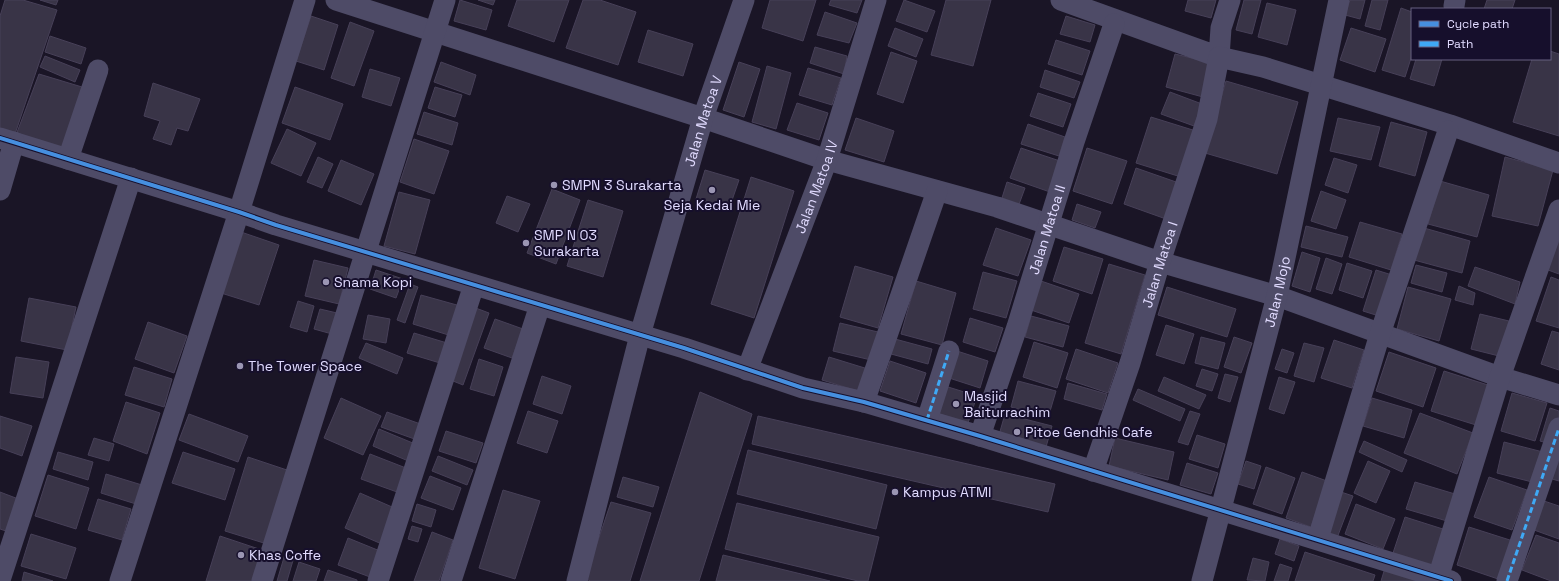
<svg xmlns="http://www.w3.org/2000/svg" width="1559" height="581" viewBox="0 0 1559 581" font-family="'Space Grotesk',sans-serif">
  <rect width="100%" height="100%" fill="#1a1526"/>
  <path fill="#393447" stroke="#474058" d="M5,0H23L57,10L14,137L0,132V16Z
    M40,0H58L56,5Z
    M460,0L492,10L486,30L454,21Z
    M478,0H495L493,5Z
    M517,0H569L554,42L508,26Z
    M583,0H600L636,12L618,65L566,48Z
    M770,0H816L803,41L762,28Z
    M831,0H862L857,13L829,5Z
    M904,0L935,11L927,32L896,21Z
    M946,0H991L973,66L931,55Z
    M1188,0H1216L1211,18L1185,11Z
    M1244,0H1261L1252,34L1236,30Z
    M1350,0H1365L1360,19L1345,15Z
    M1372,0H1388L1380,30L1365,26Z
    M1487,0H1515L1512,9H1484Z
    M1267,3L1296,10L1287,45L1258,37Z
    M1401,8L1412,12V55L1405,77L1382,70Z
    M825,12L857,23L849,43L817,35Z
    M311,16L338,25L324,70L296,61Z
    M1066,16L1095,25L1090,42L1060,34Z
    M350,22L374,31L354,86L331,78Z
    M895,28L923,39L916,57L888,46Z
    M1351,28L1386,39L1375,72L1340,60Z
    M648,30L693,44L683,76L638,62Z
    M50,36L86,48L81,64L45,52Z
    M1056,40L1090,51L1082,75L1048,64Z
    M815,47L847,56L844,74L810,63Z
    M1550,51L1559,54V136L1513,122L1532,59H1550Z
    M891,52L917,61L903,103L877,94Z
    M1175,54L1212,63L1203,97L1166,87Z
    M45,56L80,70L75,82L40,67Z
    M1416,59H1442L1434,86L1410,79Z
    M441,62L476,75L470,95L434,82Z
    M739,62L760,69L744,117L723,110Z
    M767,66L791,73L776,129L752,122Z
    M808,68L841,78L832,105L799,95Z
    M370,69L400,78L391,106L362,97Z
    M1045,70L1080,82L1074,98L1040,87Z
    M39,74L82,87L64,151L16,135Z
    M1226,81L1298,102L1277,174L1205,153Z
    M153,83L200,99L188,131L177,128L171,145L153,139L160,121L144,116Z
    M295,87L343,104L330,140L282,123Z
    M435,87L462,95L455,117L428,108Z
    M1170,92L1202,104L1194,126L1161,114Z
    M1038,93L1071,104L1063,127L1030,116Z
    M797,103L828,113L819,140L787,130Z
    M424,112L458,123L452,145L417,134Z
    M1151,117L1196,131L1181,177L1136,163Z
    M856,118L894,131L884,162L845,150Z
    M1338,118L1380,127L1371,160L1330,151Z
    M1391,122L1427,132L1415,176L1379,166Z
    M1028,124L1065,137L1059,156L1021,144Z
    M287,129L316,143L301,176L271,163Z
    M414,139L449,151L434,194L400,182Z
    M1021,148L1060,161L1050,192L1010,178Z
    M1087,148L1127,161L1112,204L1073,191Z
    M318,157L333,164L322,188L307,182Z
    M1505,157L1553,170L1538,226L1492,216Z
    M1334,158L1357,165L1348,193L1325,185Z
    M341,160L374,174L361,205L328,191Z
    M1136,168L1179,183L1166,219L1124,204Z
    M705,170L739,180L729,209L696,199Z
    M751,177L794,191L754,318L711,304Z
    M1440,181L1489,195L1477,237L1428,224Z
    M1007,182L1025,188L1018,207L1001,201Z
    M552,189L580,200L556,264L527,253Z
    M1321,191L1346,200L1336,229L1311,221Z
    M399,192L430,200L415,254L384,246Z
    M507,196L530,204L518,232L496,223Z
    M588,200L623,211L603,277L567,266Z
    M1077,204L1101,212L1095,228L1072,220Z
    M1360,222L1402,234L1391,270L1349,257Z
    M1306,226L1348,237L1342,257L1301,247Z
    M996,228L1031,240L1018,276L983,265Z
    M1424,228L1470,241L1462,273L1414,260Z
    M241,232L279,245L259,305L221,293Z
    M1559,237V274L1548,270Z
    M1064,247L1103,259L1092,294L1053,281Z
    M1302,252L1320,258L1310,292L1292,286Z
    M1326,258L1342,264L1332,294L1316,289Z
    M314,260L348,268L339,304L305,296Z
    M1347,263L1372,271L1363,298L1339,290Z
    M1109,264L1145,275L1121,354L1085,343Z
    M1416,265L1447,273L1442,292L1411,283Z
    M855,266L893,277L878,328L840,317Z
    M1475,267L1520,282L1515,304L1468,286Z
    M376,270L403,279L396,298L370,289Z
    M1376,270L1392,275L1379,316L1363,311Z
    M983,272L1017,281L1006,318L973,309Z
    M1551,277L1559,280V328L1536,321Z
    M916,281L956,293L942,345L901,334Z
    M1041,281L1079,294L1069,323L1031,310Z
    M410,284L418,287L405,323L397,320Z
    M1459,286L1475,293L1473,305L1455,300Z
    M1167,287L1236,309L1227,337L1158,315Z
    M1408,287L1451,299L1439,341L1397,329Z
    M421,295L464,307L455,337L413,324Z
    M29,298L76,307L67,350L21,341Z
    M298,301L314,306L307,332L290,327Z
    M473,307L489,313L463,385L448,379Z
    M320,309L337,313L332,334L314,329Z
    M1480,314L1509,321L1499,356L1471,349Z
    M368,315L390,319L386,343L363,339Z
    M1031,316L1069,326L1063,347L1025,337Z
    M970,318L1003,328L995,352L963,342Z
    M495,319L523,329L512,358L484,348Z
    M148,322L187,336L174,373L135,359Z
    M840,323L878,332L871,360L833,351Z
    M1166,325L1194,334L1184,364L1156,355Z
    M1552,331L1559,333V370L1541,364Z
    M414,333L447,343L440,363L407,353Z
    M1201,337L1225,343L1218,369L1195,363Z
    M1234,337L1252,343L1241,373L1224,367Z
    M895,339L932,349L928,364L891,354Z
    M1334,340L1364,350L1352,388L1321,378Z
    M1034,342L1068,353L1057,388L1023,377Z
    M366,343L403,358L397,374L359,358Z
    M1304,343L1324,348L1314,382L1294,376Z
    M1076,349L1118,363L1108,393L1066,379Z
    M1282,349L1294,353L1287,373L1275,369Z
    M957,351L988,361L980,388L949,378Z
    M1389,352L1436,368L1423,407L1376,391Z
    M16,357L49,362L43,398L10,393Z
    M829,357L868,369L861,392L822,380Z
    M479,359L503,367L494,396L470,389Z
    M890,361L926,373L916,403L880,391Z
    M134,367L172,379L164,407L125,395Z
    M1202,369L1218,374L1212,391L1196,386Z
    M1444,371L1488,385L1476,425L1431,411Z
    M1225,374L1238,377L1230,402L1218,398Z
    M542,376L571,386L562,414L533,404Z
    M1164,377L1206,395L1199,409L1158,391Z
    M1279,377L1295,382L1284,414L1269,409Z
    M1018,381L1056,391L1048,418L1011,407Z
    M1068,383L1107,394L1102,410L1064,399Z
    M945,386L977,396L968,423L936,413Z
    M1138,389L1185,409L1180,421L1133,400Z
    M700,392L752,414L699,581H640Z
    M1512,393L1547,403L1535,441L1501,431Z
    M341,398L381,416L363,455L324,438Z
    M1372,398L1412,410L1404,438L1363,426Z
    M126,402L160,413L147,454L113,441Z
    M1550,408L1559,411V417L1550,444L1540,441Z
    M528,411L558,421L547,453L517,443Z
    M1190,411L1200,414L1188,445L1178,442Z
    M387,412L426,426L420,441L381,427Z
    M1420,413L1473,433L1457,474L1404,453Z
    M189,414L248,436L238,462L179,440Z
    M1005,414L1052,426L1046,447L999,435Z
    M0,416L32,426L22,456L0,448Z
    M758,416L1055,484L1048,512L752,444Z
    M379,429L420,446L413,463L373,446Z
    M446,431L483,443L476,463L439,451Z
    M1197,435L1225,444L1218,468L1189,459Z
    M94,438L114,444L109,461L88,455Z
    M1115,438L1174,452L1168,480L1109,466Z
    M1364,441L1407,460L1402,472L1359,452Z
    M1504,442L1543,452L1536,483L1497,473Z
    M748,450L887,485L876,529L737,494Z
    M58,452L93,462L88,480L53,469Z
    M183,452L235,469L225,500L172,483Z
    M370,454L406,468L397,492L361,479Z
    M1559,455V481L1552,479Z
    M438,456L473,470L467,485L432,471Z
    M248,457L290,471L267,544L225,531Z
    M1246,461L1261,466L1254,489L1238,484Z
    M1368,461L1390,471L1376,503L1354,493Z
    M1187,463L1218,473L1211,494L1180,485Z
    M1266,467L1295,478L1282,514L1253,504Z
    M1302,472L1327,481L1311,527L1286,518Z
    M106,474L142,485L136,504L101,493Z
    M48,475L89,488L76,529L35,516Z
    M430,476L461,488L453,510L421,498Z
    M623,477L659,487L653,507L617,497Z
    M1489,477L1527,490L1512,530L1474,517Z
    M1415,482L1455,494L1447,521L1406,509Z
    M503,490L540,501L515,579L479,568Z
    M0,492L21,500L9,532L0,529Z
    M1341,492L1353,496L1337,538L1325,533Z
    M360,493L399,510L384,545L345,528Z
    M98,499L131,509L122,540L88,530Z
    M1544,501L1559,506V539L1534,530Z
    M611,502L651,513L630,581H591L585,579Z
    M737,503L879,537L868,581H858L725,549Z
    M417,504L436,510L431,527L412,521Z
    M1356,504L1395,519L1383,549L1345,534Z
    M1405,517L1446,530L1433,567L1393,553Z
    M412,526L422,529L418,542L408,539Z
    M1469,527L1513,541L1501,580L1457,565Z
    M432,532L453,540L439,581H414Z
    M31,534L76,548L66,579L21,566Z
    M1536,535L1559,543V581H1551L1522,570Z
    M220,536L265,551L256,581H206Z
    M348,538L380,551L370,577L338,565Z
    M1280,539L1299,546L1294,561L1275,554Z
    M1305,552L1375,575L1373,581H1295Z
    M285,554L294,557L287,581H277Z
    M723,555L830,581H716Z
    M1253,558L1269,562L1265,581L1247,580Z
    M299,562L320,569L316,581H293Z
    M1280,564L1292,568L1288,581H1274Z
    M1385,568L1422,581H1381Z
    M328,570L357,580V581H324Z
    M24,572L53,581H22Z"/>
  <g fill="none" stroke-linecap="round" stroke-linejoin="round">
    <g stroke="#4e4b67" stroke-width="21">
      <path d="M336,0L703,118L827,160L997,207L1160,262L1277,296L1500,377L1559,395"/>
      <path d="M1061,0L1219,57L1221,28L1230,0"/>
      <path d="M1454,6L1455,0"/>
      <path d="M0,138L239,212L276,225L684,348L803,388L864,402L980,436L1451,581"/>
      <path d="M68,159L98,70"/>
      <path d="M0,190L14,142"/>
      <path id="s1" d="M747,370L827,160L876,0"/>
      <path d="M864,402L937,191"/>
      <path d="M927,420L949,351"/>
      <path id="s2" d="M980,436L1017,327L1074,142L1114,24"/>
      <path id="s3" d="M1093,471L1130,363L1160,262L1207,119L1219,57L1263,67L1450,125L1559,163"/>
      <path d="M1320,532L1380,334L1448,131"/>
      <path d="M0,580L131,178"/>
      <path d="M120,581L239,212L305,0"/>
      <path d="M262,581L445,0"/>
      <path d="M378,581L474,285"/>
      <path d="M451,581L540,305"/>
      <path id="s4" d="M577,581L640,335L703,118L744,0"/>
      <path id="s5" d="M1202,581L1277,296L1339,0"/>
      <path d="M1437,581L1500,377L1559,210"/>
      <path d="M1507,581L1559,428"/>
    </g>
    <path stroke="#3fa9f5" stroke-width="3" stroke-dasharray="6 3" stroke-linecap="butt" d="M927,420L949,351
      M1507,581L1559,428"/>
    <g stroke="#160f2c" stroke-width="6">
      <path id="cycleway" d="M0,138L239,212L276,225L684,348L803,388L864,402L980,436L1451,581"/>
    </g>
    <use href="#cycleway" stroke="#468fdf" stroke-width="4"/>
  </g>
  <g fill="#9b96b3" stroke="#160f2c" stroke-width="1.5">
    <circle cx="554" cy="185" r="4"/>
    <circle cx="712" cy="190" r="4"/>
    <circle cx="526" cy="243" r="4"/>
    <circle cx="326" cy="282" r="4"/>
    <circle cx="240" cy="366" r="4"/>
    <circle cx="956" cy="404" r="4"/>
    <circle cx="1017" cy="432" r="4"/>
    <circle cx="895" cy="492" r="4"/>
    <circle cx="241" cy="555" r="4"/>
  </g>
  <g text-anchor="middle" stroke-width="4" stroke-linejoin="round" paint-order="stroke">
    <g font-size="14" fill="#e1dbff" stroke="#160f2c">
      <text dy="5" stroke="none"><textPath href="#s4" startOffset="477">Jalan Matoa V</textPath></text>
      <text dy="5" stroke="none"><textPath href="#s1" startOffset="196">Jalan Matoa IV</textPath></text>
      <text dy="5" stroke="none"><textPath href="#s2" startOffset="217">Jalan Matoa II</textPath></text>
      <text dy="5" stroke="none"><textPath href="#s3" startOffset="217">Jalan Matoa I</textPath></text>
      <text dy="5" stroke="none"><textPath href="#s5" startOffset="299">Jalan Mojo</textPath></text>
    </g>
    <g font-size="14" fill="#e1dbff" stroke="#160f2c" text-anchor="start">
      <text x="562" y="190">SMPN 3 Surakarta</text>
      <text x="712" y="210" text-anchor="middle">Seja Kedai Mie</text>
      <text x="534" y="240">SMP N 03<tspan x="534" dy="16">Surakarta</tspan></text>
      <text x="334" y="287">Snama Kopi</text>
      <text x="248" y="371">The Tower Space</text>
      <text x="964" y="401">Masjid<tspan x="964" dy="16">Baiturrachim</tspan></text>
      <text x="1025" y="437">Pitoe Gendhis Cafe</text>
      <text x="903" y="497">Kampus ATMI</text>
      <text x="249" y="560">Khas Coffe</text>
    </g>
  </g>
  <rect x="1411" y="8" width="140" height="52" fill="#160f2c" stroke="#676180"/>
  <rect x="1419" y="21" width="20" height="6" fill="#468fdf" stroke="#676180"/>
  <text x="1447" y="28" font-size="12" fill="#e1dbff">Cycle path</text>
  <rect x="1419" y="41" width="20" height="6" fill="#3fa9f5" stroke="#676180"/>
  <text x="1447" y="48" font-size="12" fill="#e1dbff">Path</text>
</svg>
